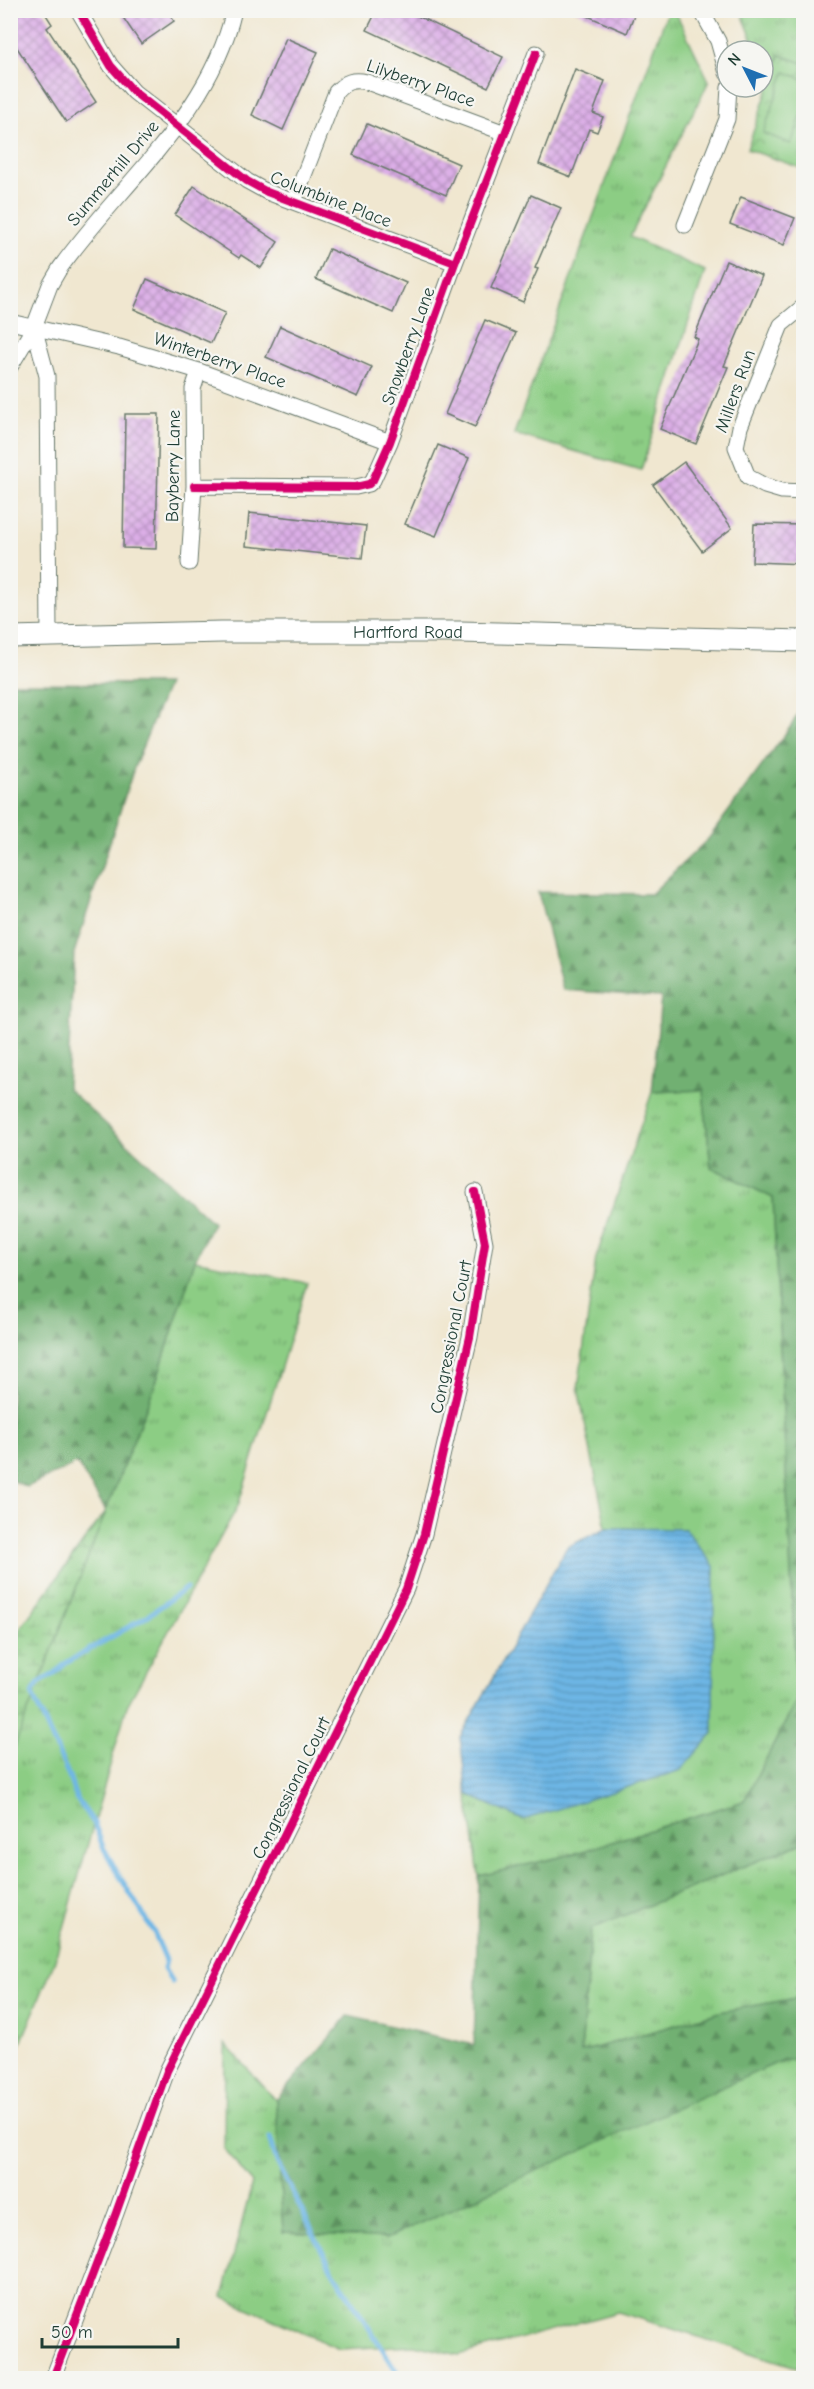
<svg xmlns="http://www.w3.org/2000/svg" width="814" height="2389" viewBox="0 0 814 2389" font-family="'Comic Neue',sans-serif">
  <defs>
    <pattern id="grass-tufts" width="24" height="20" patternUnits="userSpaceOnUse" patternTransform="scale(1.5)"><rect width="24" height="20" fill="#8ccd84"/><path d="M3 7l-1-3M5 7V3M7 7l1-3M15 17l-1-3M17 17v-4M19 17l1-3" fill="none" stroke="#72a86d"/></pattern>
    <pattern id="forest-firs" width="22" height="20" patternUnits="userSpaceOnUse" patternTransform="scale(1.5)"><rect width="22" height="20" fill="#71b072"/><path d="M5 1l3.5 6h-7zM16 11l3.5 6h-7z" fill="#5c905e"/></pattern>
    <pattern id="wetland-marsh" width="20" height="14" patternUnits="userSpaceOnUse" patternTransform="scale(1.5)"><rect width="20" height="14" fill="#8ccd84"/><path d="M1 5h8M5 5V1M11 12h8M15 12V8" fill="none" stroke="#72a86d"/></pattern>
    <pattern id="park-crowns" width="20" height="18" patternUnits="userSpaceOnUse" patternTransform="scale(1.5)"><rect width="20" height="18" fill="#8ccd84"/><path d="M2 6a3 3 0 1 1 6 0M12 15a3 3 0 1 1 6 0" fill="none" stroke="#72a86d"/></pattern>
    <pattern id="water-rules" width="6" height="5" patternUnits="userSpaceOnUse" patternTransform="scale(1.5)"><rect width="6" height="5" fill="#6db6e5"/><path d="M0 2.5h6" fill="none" stroke="#5995ba"/></pattern>
    <pattern id="building-cross-hatch" width="8" height="8" patternUnits="userSpaceOnUse" patternTransform="scale(1.5)"><rect width="8" height="8" fill="#dcaee7"/><path d="M0 0l8 8M0 8l8-8" fill="none" stroke="#b28fbc"/></pattern>
  </defs>
  <rect width="100%" height="100%" fill="#f6f6f2"/>
  <filter id="ink" filterUnits="userSpaceOnUse"><feTurbulence type="fractalNoise" baseFrequency=".0167" numOctaves="2"/><feDisplacementMap in="SourceGraphic" scale="12" xChannelSelector="R" yChannelSelector="G"/><feConvolveMatrix kernelMatrix="1 2 1 2 8 2 1 2 1" color-interpolation-filters="sRGB"/></filter>
  <filter id="wash" filterUnits="userSpaceOnUse"><feTurbulence type="fractalNoise" baseFrequency=".008" numOctaves="4" result="noise"/><feDisplacementMap in="SourceGraphic" scale="24" xChannelSelector="R" yChannelSelector="G"/><feGaussianBlur stdDeviation="1.35" result="paint"/><feColorMatrix in="noise" values="0 0 0 0 0 0 0 0 0 0 0 0 0 0 0 0 0 1.4 0 .05"/><feComposite in="paint" operator="in"/></filter>
  <g filter="url(#wash)">
    <rect width="100%" height="100%" fill="#f0e7d0"/>
    <path fill="url(#grass-tufts)" stroke="#56855c" stroke-width="1.5" d="M668,11H675L709,81L630,237L705,271L641,470L514,434Z
      M741,11H803V63L780,55L768,79L763,67V51H757Z
      M703,1090L711,1167L773,1198L797,1700L744,1801L573,1854L479,1876L467,1794L523,1820L685,1529L606,1528L578,1388L596,1258L652,1092Z
      M195,1260L307,1283L238,1506L127,1706L54,1963L11,2067V1755L156,1382Z
      M803,1842V1997L724,2011L581,2052L591,1929Z
      M225,2044L276,2100L283,2232L781,2061L803,2058L804,2364L796,2367L618,2312L459,2355L414,2345L339,2349L223,2297L252,2183L224,2148Z"/>
    <path fill="url(#forest-firs)" stroke="#487653" stroke-width="1.5" d="M11,683L168,684L134,768L74,953L67,1088L213,1223L195,1260L156,1382L106,1511L77,1463L27,1487L11,1480Z
      M803,704V1842L591,1929L581,2052L724,2011L803,1997V2058L781,2061L387,2238L283,2232L276,2100L348,2016L474,2045L479,1876L573,1854L744,1801L797,1700L773,1198L711,1167L703,1090L652,1092L661,997L563,990L538,892L651,894L709,838L791,726Z"/>
    <path fill="url(#wetland-marsh)" stroke="#56855c" stroke-width="1.5" d="M106,1511L11,1755V1641Z"/>
    <path fill="url(#park-crowns)" stroke="#56855c" stroke-width="1.5" d="M780,55L803,63V169L747,149Z"/>
    <path fill="#8ccd84" stroke="#56855c" stroke-width="1.5" d="M785,72L803,79V111L791,144L763,133Z"/>
    <path fill="url(#water-rules)" stroke="#467a8c" stroke-width="1.5" d="M606,1528L685,1529L714,1566L713,1733L681,1770L523,1820L467,1794L460,1737L567,1547Z"/>
    <g fill="none" stroke-linecap="round" stroke-linejoin="round">
      <path stroke="#6db6e5" stroke-width="5" d="M172,1982L164,1969L166,1960L154,1932L120,1877L103,1847L94,1823L76,1798L68,1774L32,1694L39,1683L54,1674L66,1663L146,1617L186,1588
        M270,2138L277,2162L332,2270L401,2378"/>
    </g>
    <g id="blocks">
      <path fill="url(#building-cross-hatch)" d="M10,10H43L52,24L47,28L96,102L66,122L10,37Z
        M131,10H167L174,21L141,44L122,16Z
        M377,10H405L503,57L488,87L367,30Z
        M574,10H636L627,33Z
        M286,38L318,52L283,130L252,115Z
        M575,69L605,81L593,113L603,117L597,132L589,129L571,177L539,164Z
        M367,124L459,164L446,195L353,155Z
        M194,186L278,242L261,268L241,255L239,258L175,215Z
        M531,195L561,208L535,268L538,269L523,302L491,288Z
        M741,197L795,218L784,245L730,224Z
        M329,249L406,283L393,313L316,279Z
        M726,261L762,276L724,366L728,367L696,444L660,429L698,339L694,337Z
        M147,279L225,313L211,343L134,309Z
        M485,320L516,333L475,427L445,414Z
        M280,326L372,367L358,397L266,357Z
        M125,414H159L156,549L123,548Z
        M438,445L469,458L436,536L405,524Z
        M684,462L732,528L702,551L653,485Z
        M249,513L366,526L362,558L246,546Z
        M754,524L804,525V564L752,562Z"/>
    </g>
  </g>
  <g filter="url(#ink)">
    <use href="#blocks" fill-opacity="0" stroke="#68786b" stroke-width="1.5"/>
    <g fill="none" stroke-linecap="round" stroke-linejoin="round">
      <g stroke="#68786b" stroke-width="17">
        <path id="street" d="M78,10L111,66L134,92L247,181L267,192L455,263
          M701,10L718,41L727,73
          M294,201L336,92C346,81 353,79 367,82L505,133
          M685,225L727,119L729,87
          M804,306L781,325L740,427L736,447L748,477L765,486L782,491L804,492
          M10,322L119,347L199,371L390,442
          M34,327L47,376L49,636
          M10,367L34,327L50,285L60,268C120,184 210,115 234,10
          M194,486L356,487L369,484L373,480L390,442L455,263L536,53
          M189,563L194,486L193,389L199,371
          M53,2378L116,2213L167,2071L406,1589L424,1534L470,1337L485,1243L475,1192"/>
      </g>
      <g stroke="#68786b" stroke-width="23">
        <g id="secondary">
          <path id="s1" d="M10,637L222,632H460L804,641"/>
        </g>
      </g>
      <use href="#street" stroke="#fff" stroke-width="15"/>
      <use href="#secondary" stroke="#fff" stroke-width="21"/>
      <g stroke="#f6f6f2" stroke-width="11">
        <path id="cycleway" d="M78,10L111,66L134,92L247,181L267,192L455,263
          M194,486L356,487L369,484L373,480L390,442L455,263L536,53
          M53,2378L116,2213L167,2071L406,1589L424,1534L470,1337L485,1243L475,1192"/>
      </g>
      <use href="#cycleway" stroke="#d6006c" stroke-width="8"/>
    </g>
  </g>
  <g text-anchor="middle" stroke-width="4.5" stroke-linejoin="round" paint-order="stroke">
    <g font-size="18" fill="#1f3d34" stroke="#f6f6f2">
      <text transform="translate(421 83) rotate(19)" y="6">Lilyberry Place</text>
      <text transform="translate(113 173) rotate(-50)" y="6">Summerhill Drive</text>
      <text transform="translate(331 199) rotate(21)" y="6">Columbine Place</text>
      <text transform="translate(408 346) rotate(-70)" y="6">Snowberry Lane</text>
      <text transform="translate(220 360) rotate(19)" y="6">Winterberry Place</text>
      <text transform="translate(735 391) rotate(-70)" y="6">Millers Run</text>
      <text transform="translate(173 466) rotate(-89)" y="6">Bayberry Lane</text>
      <text dy="6" stroke="none"><textPath href="#s1" startOffset="398">Hartford Road</textPath></text>
      <text transform="translate(451 1337) rotate(-79)" y="6">Congressional Court</text>
      <text transform="translate(291 1788) rotate(-64)" y="6">Congressional Court</text>
    </g>
  </g>
  <rect width="814" height="2389" fill="none" stroke="#f6f6f2" stroke-width="36"/>
  <g transform="translate(745 69) rotate(312)"><circle r="28" fill="#f6f6f2" stroke="#a0aca6" stroke-width="1.5"/>
  <path d="M0-4.5L10 22L0 15L-10 22Z" fill="#1f6fb2"/>
  <text y="-9" font-size="16" font-weight="bold" text-anchor="middle" fill="#1f3d34">N</text>
  </g>
  <path d="M42 2338v9h136v-9" fill="none" stroke="#1f3d34" stroke-width="3"/>
  <text x="51" y="2338" font-size="18" fill="#1f3d34" stroke="#f6f6f2" stroke-width="4.5" paint-order="stroke">50 m</text>
</svg>
